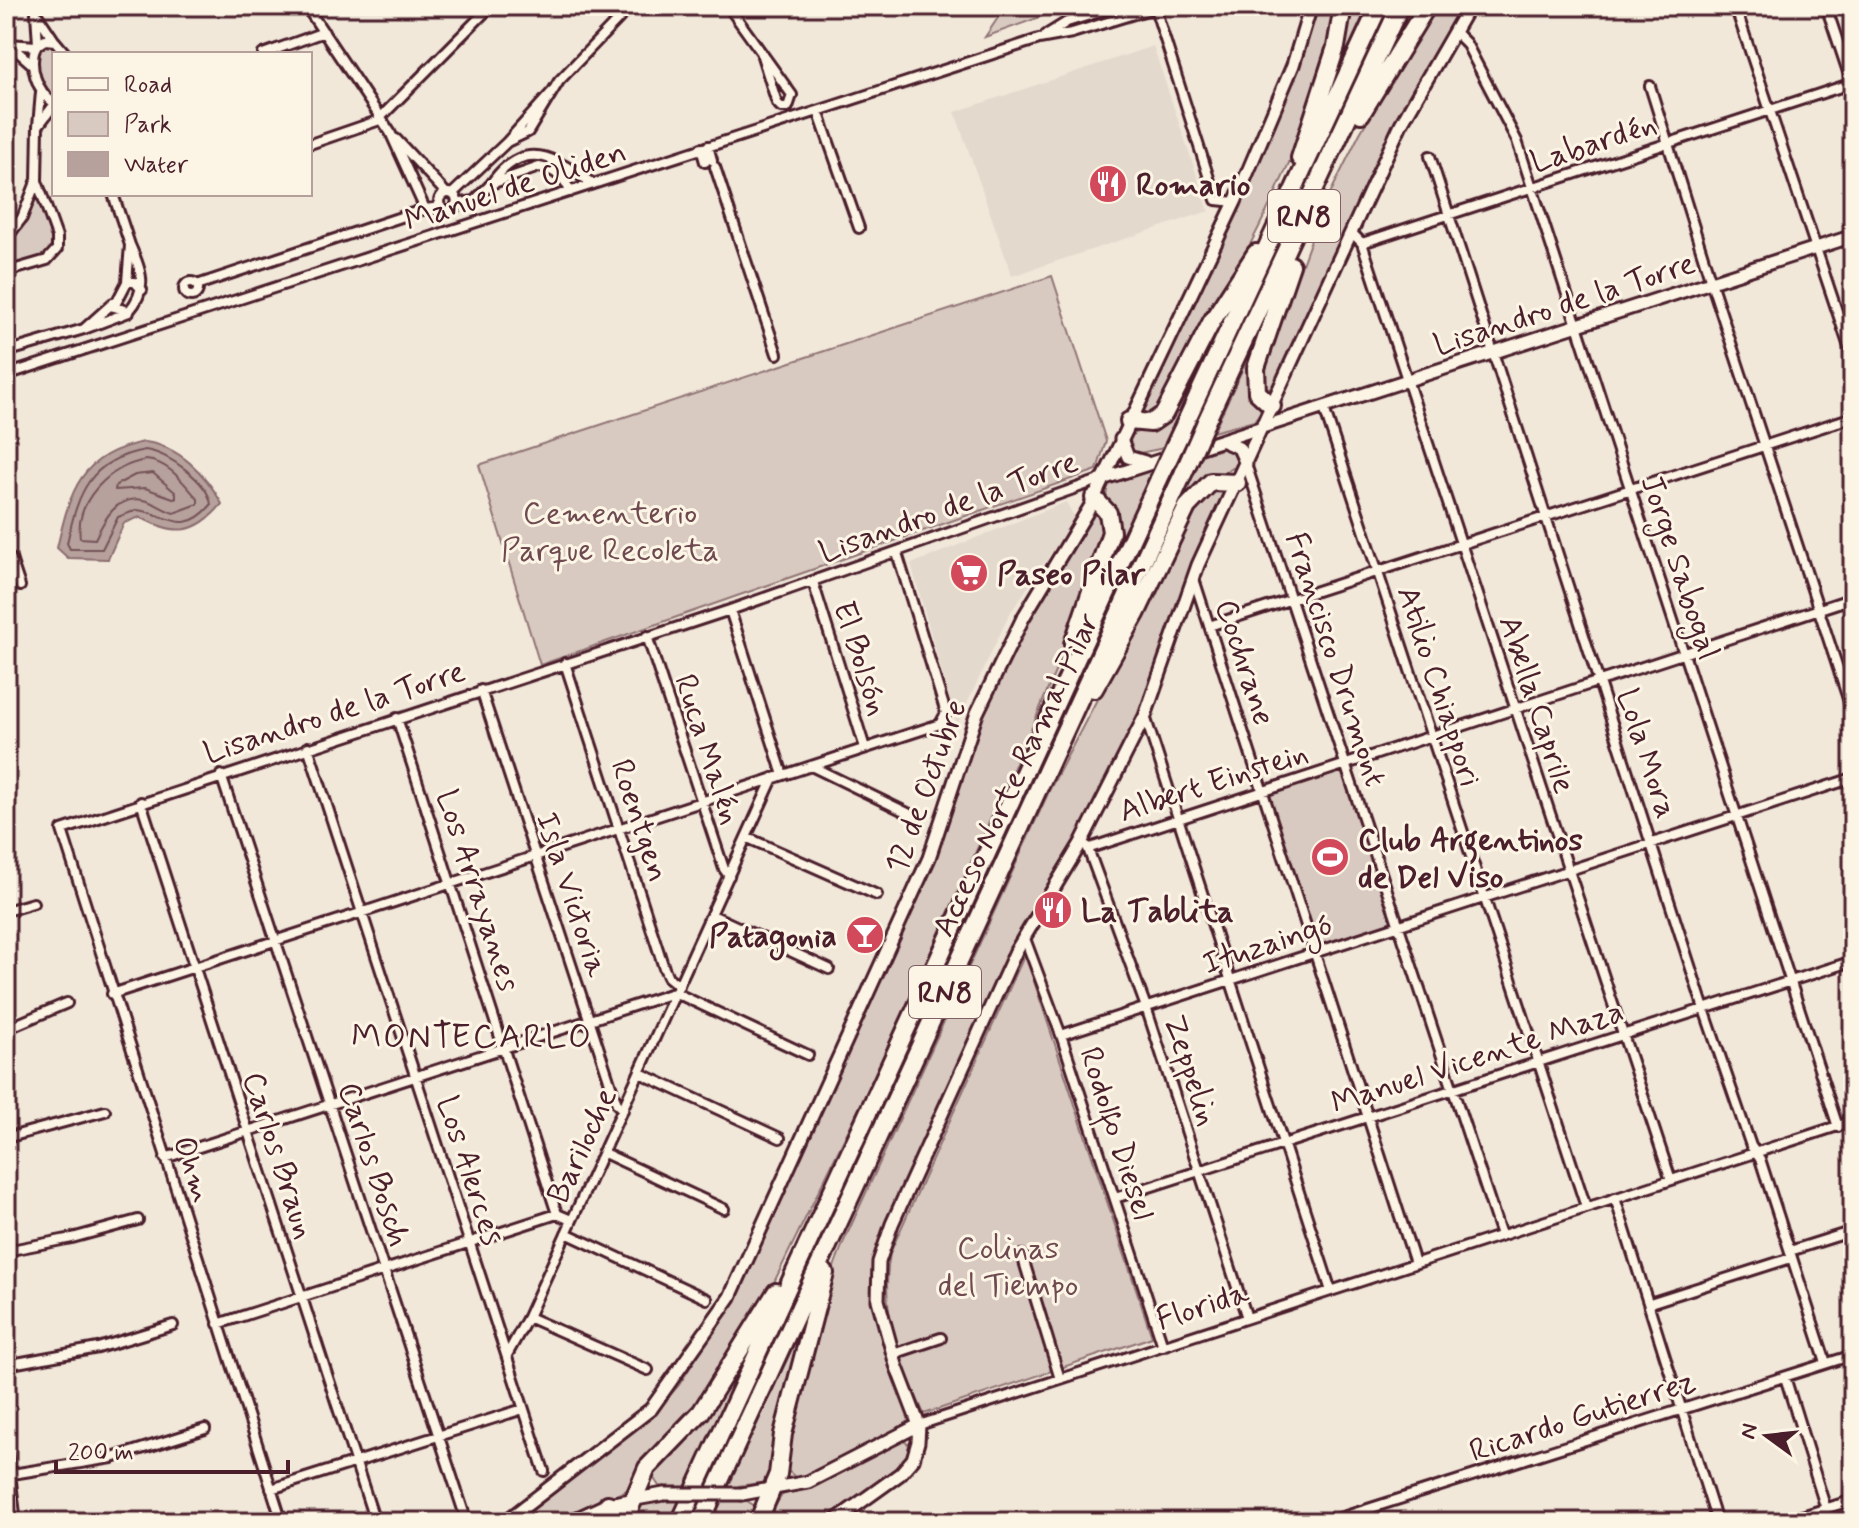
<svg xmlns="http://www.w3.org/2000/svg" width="1859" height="1528" viewBox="0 0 1859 1528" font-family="Mynerve,sans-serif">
  <rect width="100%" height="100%" fill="#f1e8da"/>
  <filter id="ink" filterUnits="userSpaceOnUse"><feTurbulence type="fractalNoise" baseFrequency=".0125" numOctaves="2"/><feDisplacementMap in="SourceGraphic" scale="16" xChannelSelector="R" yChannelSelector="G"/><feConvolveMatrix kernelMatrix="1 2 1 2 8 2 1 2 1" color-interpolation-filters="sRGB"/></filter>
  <g filter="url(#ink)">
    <path fill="#e4d9cd" d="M1153,46L1209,211L1012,276L955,112Z
      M1066,502L1075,518L1009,615L957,725L911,564Z"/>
    <path fill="#d8cac0" stroke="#917476" stroke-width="2" d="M1006,6H1036L1054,12L985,37Z
      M1316,6H1339C1310,156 1227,288 1152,419L1139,414L1297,74Z
      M1345,6H1369L1312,127Z
      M1432,6H1462C1386,126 1334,258 1276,387L1264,389L1260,378L1322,210L1359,135Z
      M48,44L62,54H54V97C40,86 35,69 38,51Z
      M37,195L54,238V251L50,256L6,268V244L25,219Z
      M1052,276L1106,441L1097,470L540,665L479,465Z
      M1232,300L1164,448L1135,454L1129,445C1129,432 1139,431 1150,428Z
      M1272,306L1257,397L1261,411L1254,421L1213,432Z
      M1231,446L1238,457L1235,467L1217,476L1173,520L1196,467L1150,480L1095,599L1115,518L1106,497L1108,483Z
      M1221,484L1227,491L1194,558L1149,698L1078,840L1009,955L873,1269L875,1307L910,1418L905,1425L805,1478H796L786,1469C790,1400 818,1306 844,1241L1050,789L1146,606L1192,506Z
      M1099,512L1108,518L1092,582L1034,723L869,1088L757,1317L703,1402L627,1490L557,1522H512L655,1413L679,1385L730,1305L919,887L969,742L1015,642L1092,515Z
      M1345,767L1394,923L1316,947L1267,792Z
      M1025,954L1152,1337L924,1414C900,1361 879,1312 890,1253Z
      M810,1310L776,1459L767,1482L739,1486L734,1499L747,1501L755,1506L752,1522H711Z
      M745,1355L672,1522H630C636,1501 646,1501 667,1501L672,1488L659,1486L651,1474Z
      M901,1439L911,1446C908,1465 842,1518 822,1522C805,1525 783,1522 765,1522L782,1495L823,1481Z"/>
    <path fill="#b6a19c" stroke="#8b6d6f" stroke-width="2" d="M144,442C178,445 206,474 222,504C196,535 175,536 140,517L124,523L108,559L68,558L57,548C70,491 80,454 144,442Z"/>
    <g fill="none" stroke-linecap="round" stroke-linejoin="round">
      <path stroke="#755358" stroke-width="2" d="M145,450C167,452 209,482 211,505C182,539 166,512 137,510L118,517L102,549H70L67,543C78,493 89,460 145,450Z
        M146,460C170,462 183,483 198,499V504L174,513C163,510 153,501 143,500C116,495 104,520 95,539L80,538C75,500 110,466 146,460Z
        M153,473L176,493V499L145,488L115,490L116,485L135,475Z"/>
      <g stroke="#4a1f2b" stroke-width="14">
        <path id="minor" d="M306,6L390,132L425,209
          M728,6L792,95L788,107H781L777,103L762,56
          M1735,6L1853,359
          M1826,6L1853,87
          M1155,8L1216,200L1235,202
          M1455,32L1466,43L1517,141L1838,1127
          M1046,35L1067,22L1119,6
          M38,44L36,13L54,40
          M36,46C28,66 37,92 54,103
          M263,54L324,32
          M33,65L9,44L36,46L45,40L55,41L66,54
          M1650,86L1711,282L1853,714
          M41,92L38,126L54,105
          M552,92L507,142L528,132L559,81L631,6
          M818,111L859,228
          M396,139L446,193
          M310,144L377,121L491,6
          M708,146L712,160
          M701,148L705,162
          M1430,156L1704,1009L1751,1146L1760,1159L1826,1363
          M715,167L777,354
          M570,192C565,177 554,169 539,167L491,184C524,136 555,158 593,184
          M439 202a9 9 0 1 1 18 0a9 9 0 1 1-18 0Z
          M113,194L130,245
          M452,194L507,142
          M456,204L474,201L491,184
          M1352,233L1362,243L1671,1180
          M6,239L22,218L36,182
          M1362,243L1853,83
          M6,272L47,260L57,249V237L37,181L38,126
          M184 289a7 7 0 1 1 14 0a7 7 0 1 1-14 0Z
          M127,282L130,245C141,270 149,288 129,311L114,307L127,282H135L142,290
          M197,285L425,209L441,207
          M113,303L84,329L129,312
          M6,352L84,329
          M6,375L1039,39L1072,33L1160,6
          M1324,408L1586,1207
          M1246,464L1501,1235
          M6,556L11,559L20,586
          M1194,579L1415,1263
          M813,582L865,748
          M730,610L783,775
          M1209,626L1853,417
          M647,636L724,869L729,876
          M565,663L664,968L668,977L679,986
          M481,690L617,1104L623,1110
          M1145,716L1331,1291
          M397,718L557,1214
          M308,747L544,1471
          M811,766L914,816
          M221,775L467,1522
          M141,802L375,1522
          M748,838L877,895
          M1087,846L1146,1007L1247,1318
          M1090,848L1853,598
          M6,911L33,903
          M712,915L829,969
          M1024,936L1061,1035L1163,1346
          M112,994L940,724L946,713L897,553
          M6,1029L67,1003
          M1061,1035L1853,778
          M640,1073L780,1138
          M6,1138L105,1111
          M604,1153L724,1209
          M165,1158L670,994L676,993L808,1055
          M1115,1198L1853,961
          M1615,1198L1717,1522
          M566,1233L707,1299
          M6,1251L72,1238L138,1220
          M1790,1251L1853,1231
          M1022,1255L1060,1379
          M1650,1303L1791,1258
          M528,1317L648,1370
          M218,1324L557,1214L571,1220
          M893,1354L941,1338
          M507,1355L528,1317L773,778
          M6,1365L98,1348L173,1325
          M1785,1377L1830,1522
          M919,1425L1853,1121
          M6,1443L16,1522
          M12,1474L112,1458L205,1429
          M271,1489L523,1409
          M282,1522L62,830L730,610L1102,479
          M1327,1522L1853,1355
          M1783,1522L1853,1500"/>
      </g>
      <g stroke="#4a1f2b" stroke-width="17">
        <path id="tertiary" d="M1121,439L1128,457L1145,462
          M1223,441L1239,448L1246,464
          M1102,479L1853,236
          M742,1494L808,1482L919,1425
          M505,1522L651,1409L730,1297L929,858L977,713L1023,618L1090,507L1235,202L1293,65L1311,6
          M569,1522L608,1504L664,1494
          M833,1522L900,1474L913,1459L918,1442L919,1425L896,1365L878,1300L879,1262L892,1224L1016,951L1081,843L1145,716L1198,565L1401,124L1469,6"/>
      </g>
      <g stroke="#4a1f2b" stroke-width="22">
        <path id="motorway" d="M1361,114L1427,6
          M1300,158L1336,47L1343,6
          M1272,406L1257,392L1256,368L1291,265
          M1129,421L1151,423L1164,414L1212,321L1256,253
          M1205,424L1400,6
          M1181,432L1379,6
          M1073,644L1111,532L1108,513L1094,498
          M1094,689L1136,614L1187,507L1211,482L1237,483
          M608,1504L625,1519
          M624,1522L647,1468L701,1412L776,1292
          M680,1522L1159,479
          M701,1522L1184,472
          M758,1522L778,1474L783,1434L825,1273"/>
      </g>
      <use href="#minor" stroke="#fcf5e5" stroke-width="8"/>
      <use href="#tertiary" stroke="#fcf5e5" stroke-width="11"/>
      <use href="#motorway" stroke="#fcf5e5" stroke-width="16"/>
      <g stroke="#4a1f2b" stroke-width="17" stroke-linecap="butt">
        <path id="tertiary-bridge" d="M664,1494H742"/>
      </g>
      <g stroke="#4a1f2b" stroke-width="22" stroke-linecap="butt">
        <path id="motorway-bridge" d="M1184,472L1205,424
          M1159,479L1181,432"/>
      </g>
      <use href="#tertiary-bridge" stroke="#fcf5e5" stroke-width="11"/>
      <use href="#motorway-bridge" stroke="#fcf5e5" stroke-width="16"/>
    </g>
  </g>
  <defs>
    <g id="restaurant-disc" transform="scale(2)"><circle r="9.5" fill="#d1495b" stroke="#fcf5e5"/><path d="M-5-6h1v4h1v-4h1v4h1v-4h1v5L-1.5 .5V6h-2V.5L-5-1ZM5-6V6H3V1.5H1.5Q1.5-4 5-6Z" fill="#fff"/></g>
    <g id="supermarket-disc" transform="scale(2)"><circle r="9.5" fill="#d1495b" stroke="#fcf5e5"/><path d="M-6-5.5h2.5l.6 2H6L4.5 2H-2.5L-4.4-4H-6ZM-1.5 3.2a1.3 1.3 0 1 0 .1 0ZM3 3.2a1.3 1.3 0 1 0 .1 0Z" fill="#fff"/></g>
    <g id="stadium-disc" transform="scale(2)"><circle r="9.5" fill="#d1495b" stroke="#fcf5e5"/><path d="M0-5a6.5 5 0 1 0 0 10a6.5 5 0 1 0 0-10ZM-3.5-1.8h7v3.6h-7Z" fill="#fff"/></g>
    <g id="bar-disc" transform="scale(2)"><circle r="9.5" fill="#d1495b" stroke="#fcf5e5"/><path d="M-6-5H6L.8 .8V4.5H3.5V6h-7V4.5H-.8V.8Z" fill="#fff"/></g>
  </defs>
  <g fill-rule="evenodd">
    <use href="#restaurant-disc" x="1108" y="184"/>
    <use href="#supermarket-disc" x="969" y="573"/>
    <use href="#stadium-disc" x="1330" y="857"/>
    <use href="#restaurant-disc" x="1053" y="910"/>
    <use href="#bar-disc" x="865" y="935"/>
  </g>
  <g text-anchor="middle" stroke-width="6" stroke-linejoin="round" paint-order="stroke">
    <g fill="#fcf5e5" stroke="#7f5f63" stroke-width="2">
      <rect x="1268" y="190" width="72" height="52" rx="6"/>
      <rect x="909" y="966" width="72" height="52" rx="6"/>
    </g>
    <g font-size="30" font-weight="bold" fill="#4a1f2b">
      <text x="1304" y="226">RN8</text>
      <text x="945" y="1002">RN8</text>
    </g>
    <g font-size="32" fill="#4a1f2b" stroke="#fcf5e5">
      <text transform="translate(1593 142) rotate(-18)" y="11">Labardén</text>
      <text transform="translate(515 185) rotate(-18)" y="11">Manuel de Oliden</text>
      <text transform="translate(1564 303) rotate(-18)" y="11">Lisandro de la Torre</text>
      <text transform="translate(948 506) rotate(-20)" y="11">Lisandro de la Torre</text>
      <text transform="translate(1681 567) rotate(72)" y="11">Jorge Sabogal</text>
      <text transform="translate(862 658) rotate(72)" y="11">El Bolsón</text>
      <text transform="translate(1337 659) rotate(72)" y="11">Francisco Drumont</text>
      <text transform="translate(1246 662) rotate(72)" y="11">Cochrane</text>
      <text transform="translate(1440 686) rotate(72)" y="11">Atilio Chiappori</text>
      <text transform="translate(1538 704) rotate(72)" y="11">Abella Caprile</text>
      <text transform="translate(334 711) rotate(-18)" y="11">Lisandro de la Torre</text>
      <text transform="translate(709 749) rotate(72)" y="11">Ruca Malén</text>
      <text transform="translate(1648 753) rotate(72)" y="11">Lola Mora</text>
      <text transform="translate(1015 774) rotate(-65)" y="11">Acceso Norte Ramal Pilar</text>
      <text transform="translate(1213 781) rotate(-18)" y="11">Albert Einstein</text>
      <text transform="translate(925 786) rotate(-70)" y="11">12 de Octubre</text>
      <text transform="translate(641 820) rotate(72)" y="11">Roentgen</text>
      <text transform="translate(479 890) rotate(72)" y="11">Los Arrayanes</text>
      <text transform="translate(573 894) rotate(72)" y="11">Isla Victoria</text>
      <text transform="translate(1267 943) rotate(-18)" y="11">Ituzaingó</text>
      <text transform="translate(1477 1056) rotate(-18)" y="11">Manuel Vicente Maza</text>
      <text transform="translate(1192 1070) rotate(72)" y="11">Zeppelin</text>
      <text transform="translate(1118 1133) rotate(72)" y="11">Rodolfo Diesel</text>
      <text transform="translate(581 1145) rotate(-65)" y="11">Bariloche</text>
      <text transform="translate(280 1155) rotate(72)" y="11">Carlos Braun</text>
      <text transform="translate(375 1164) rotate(72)" y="11">Carlos Bosch</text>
      <text transform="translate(194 1169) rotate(72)" y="11">Ohm</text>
      <text transform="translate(471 1170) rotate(72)" y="11">Los Alerces</text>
      <text transform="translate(1202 1305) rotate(-18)" y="11">Florida</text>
      <text transform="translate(1582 1415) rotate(-18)" y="11">Ricardo Gutierrez</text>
    </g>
    <g font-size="32" font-weight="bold" fill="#4a1f2b" stroke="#fcf5e5" text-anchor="start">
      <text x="1136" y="195">Romario</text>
      <text x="997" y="584">Paseo Pilar</text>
      <text x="1358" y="850">Club Argentinos<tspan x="1358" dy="37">de Del Viso</tspan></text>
      <text x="1081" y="921">La Tablita</text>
      <text x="837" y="946" text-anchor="end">Patagonia</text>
    </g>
    <g font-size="32" fill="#6e4a50" stroke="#fcf5e5">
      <text x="610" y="523">Cementerio<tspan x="610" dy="37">Parque Recoleta</tspan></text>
      <text x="1008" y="1258">Colinas<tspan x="1008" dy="37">del Tiempo</tspan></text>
    </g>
    <g font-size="34" letter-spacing="2" fill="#4a1f2b" stroke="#fcf5e5">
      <text x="472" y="1047">MONTECARLO</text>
    </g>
  </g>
  <rect width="1859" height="1528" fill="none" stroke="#fcf5e5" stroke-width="32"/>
  <rect x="16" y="16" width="1827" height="1496" fill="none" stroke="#4a1f2b" stroke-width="3" filter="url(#ink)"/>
  <rect x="52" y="52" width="260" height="144" fill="#fcf5e5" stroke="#b59f9b" stroke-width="2"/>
  <rect x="68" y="78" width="40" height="12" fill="#fcf5e5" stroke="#b59f9b" stroke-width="2"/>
  <text x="124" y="92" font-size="24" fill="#4a1f2b">Road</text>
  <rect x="68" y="112" width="40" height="24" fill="#d8cac0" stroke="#b59f9b" stroke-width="2"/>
  <text x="124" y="132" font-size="24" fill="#4a1f2b">Park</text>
  <rect x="68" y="152" width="40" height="24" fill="#b6a19c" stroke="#b59f9b" stroke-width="2"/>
  <text x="124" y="172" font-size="24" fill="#4a1f2b">Water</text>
  <g transform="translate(1767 1436) rotate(285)" stroke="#fcf5e5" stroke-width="6" paint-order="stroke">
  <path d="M0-6L14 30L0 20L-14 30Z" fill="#4a1f2b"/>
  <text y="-12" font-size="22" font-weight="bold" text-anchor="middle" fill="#4a1f2b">N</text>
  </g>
  <path d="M56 1460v12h232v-12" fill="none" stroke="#4a1f2b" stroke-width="4"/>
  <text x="68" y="1460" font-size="24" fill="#4a1f2b" stroke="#fcf5e5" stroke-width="6" paint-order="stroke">200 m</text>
</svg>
